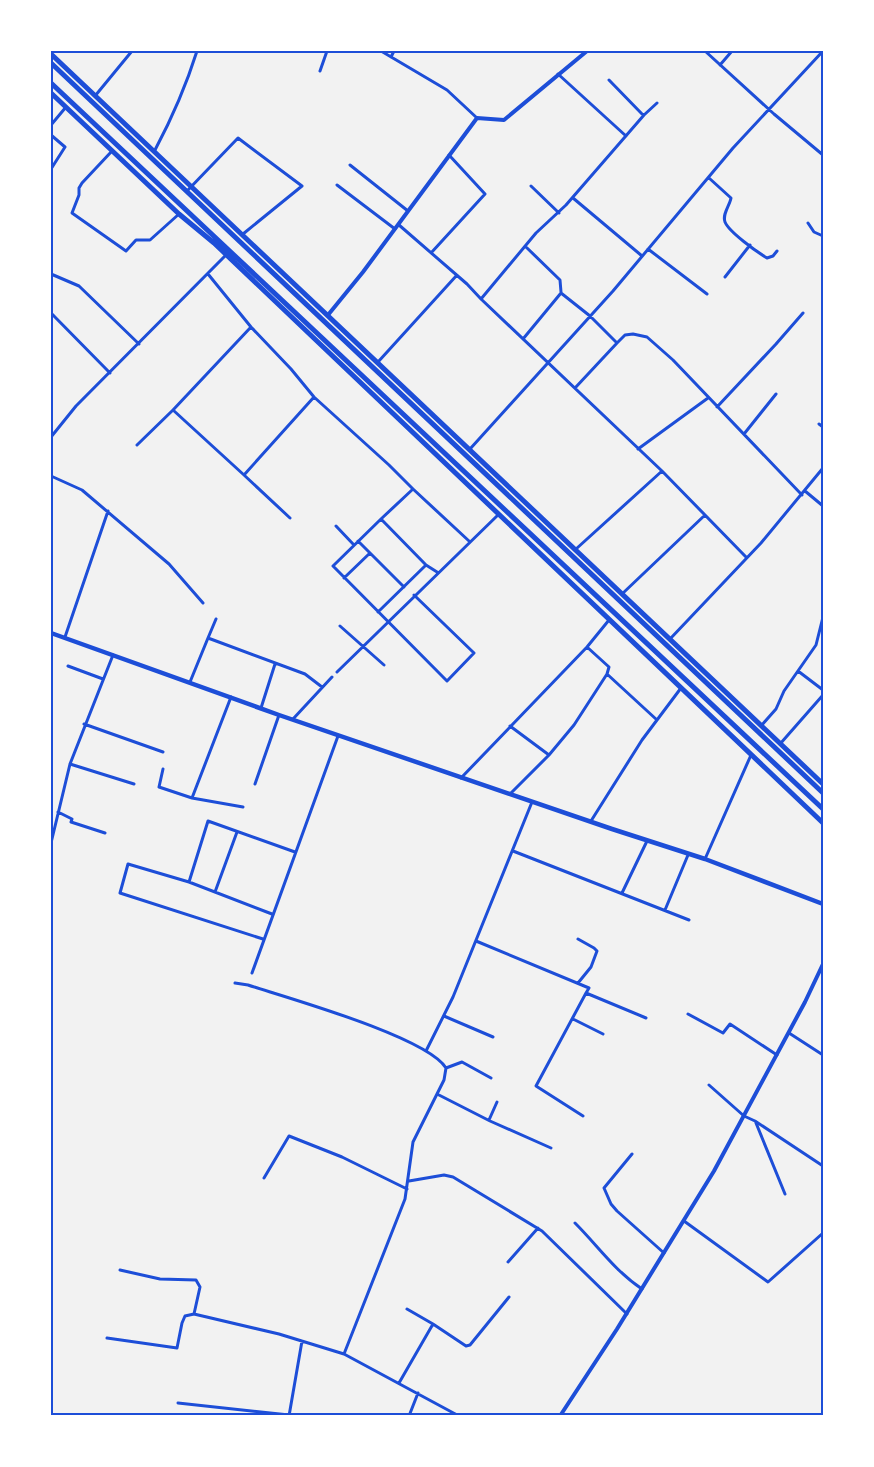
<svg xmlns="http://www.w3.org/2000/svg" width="874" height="1467" viewBox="0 0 874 1467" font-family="'Fira Sans Condensed',sans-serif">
  <rect width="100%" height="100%" fill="#f2f2f2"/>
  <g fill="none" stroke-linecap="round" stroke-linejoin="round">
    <path stroke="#1d4ed8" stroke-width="3" d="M381,51L447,90L477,118
      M705,51L774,114L823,155
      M391,57L394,51
      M720,65L732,51
      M320,71L327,51
      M558,74L626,136
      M609,80L643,115
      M95,96L132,51
      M51,125L66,107
      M51,135L65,147L51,169
      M155,150C172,118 186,86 197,51
      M112,151L82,183L79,188V195L72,213L126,251L136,240H150L179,214
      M350,165L408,211
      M709,178L731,198C730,205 722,214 725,222C729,232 757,252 767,258L773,256L777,251
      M337,185L395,229
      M531,186L559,213
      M187,191L238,138L302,186L243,234
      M573,198L642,256
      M808,223L814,232L823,236
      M399,225L467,284L481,299L662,471L746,557
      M525,246L560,280L561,292
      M648,249L707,294
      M431,253L485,194L449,155
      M51,274L79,286L139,344
      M208,274L251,327L291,369L314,397L389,465L413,489L381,519
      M725,277L750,245
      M561,293L590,316L617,343L625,335L633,334L647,337L673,360L802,495
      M481,299L536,233L566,205L644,115L657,103
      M51,313L110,373
      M251,327L173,410L244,475L314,397
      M523,339L561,293
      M378,362L457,275
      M575,388L617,343
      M717,407L776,344L803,313
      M819,424L823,427
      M744,434L776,394
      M51,437L76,406L226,255
      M137,445L173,410
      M470,449L613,291L733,148L823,51
      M638,449L708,398
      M244,475L290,518
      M51,476L82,490L169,564L203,603
      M413,489L469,541
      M805,491L823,506
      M336,526L354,545
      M358,541L404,587
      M576,549L662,471
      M344,578L370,553
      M622,594L705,515
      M414,595L474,653L447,681L333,566L381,519L426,565
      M378,612L426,565L437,572
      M216,619L208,638L305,674L322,687
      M340,626L384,665
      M65,637L108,511
      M670,639L761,543L823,468
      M587,647L609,667L607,674
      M68,666L103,679
      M798,671L823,690
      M337,672L499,514
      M190,682L208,638
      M261,708L275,664
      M293,719L332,677
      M84,724L163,752
      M510,726L549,755
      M761,726L776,709L784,691L816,645L823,617
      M780,744L823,695
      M70,764L134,784
      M163,769L159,787L192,798L231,697
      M461,778L587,647L609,620
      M255,784L279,715
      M510,794L549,755L574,725L607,674L657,720
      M192,798L243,807
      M58,812L72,819L71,822L105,833
      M591,821L642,740L681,688
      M51,843L70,764L113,655
      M513,851L689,920
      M705,859L751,755
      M189,882L272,914
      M215,892L237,832
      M622,893L647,841
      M665,910L688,855
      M263,939L120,893L128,864L189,882L208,821L295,852
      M476,941L589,988L586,993L646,1018
      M252,973L338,736
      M235,983L248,985C288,998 427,1037 446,1068L444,1080L413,1142L405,1199L344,1354
      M578,983L591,967L597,951L594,948L578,939
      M688,1014L723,1033L730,1024L777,1055
      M444,1016L493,1037
      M573,1019L603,1034
      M789,1033L823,1055
      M426,1051L453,997L532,802
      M446,1068L462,1062L491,1078
      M709,1085L744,1116L755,1121L823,1166
      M437,1094L490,1121L551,1148
      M583,1116L536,1086L586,993
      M489,1120L497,1102
      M756,1123L785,1194
      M632,1154L604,1188L611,1204L617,1211L664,1253
      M264,1178L289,1136L342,1157L407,1189
      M409,1181L444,1175L453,1177L542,1231L627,1314
      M684,1221L768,1282L823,1233
      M575,1223C598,1246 615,1271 642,1289
      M508,1262L538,1228
      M120,1270L160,1279L196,1280L200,1287L194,1314
      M433,1324L466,1346L470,1345L509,1297
      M107,1338L177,1348L182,1323L185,1316L194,1314L279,1334L344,1354L459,1416
      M399,1383L433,1324L407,1309
      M178,1403L289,1415
      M289,1416L302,1341
      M409,1416L418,1393"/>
    <path stroke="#1d4ed8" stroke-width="4" d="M328,315L363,272L477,118L504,120L587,51
      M560,1416L617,1329L714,1171L805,1002L823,964"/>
    <path stroke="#1d4ed8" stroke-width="4.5" d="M51,633L279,715L612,829L705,859L823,904"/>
    <path stroke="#1d4ed8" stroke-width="5" d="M51,54C309,297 566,541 823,784
      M51,63L823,793
      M51,83L823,809
      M51,93L179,214L214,243L823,823"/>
  </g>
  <rect width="874" height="1467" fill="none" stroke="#ffffff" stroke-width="105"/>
  <rect x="52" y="52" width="770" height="1362" fill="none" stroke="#1d4ed8" stroke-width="2"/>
</svg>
